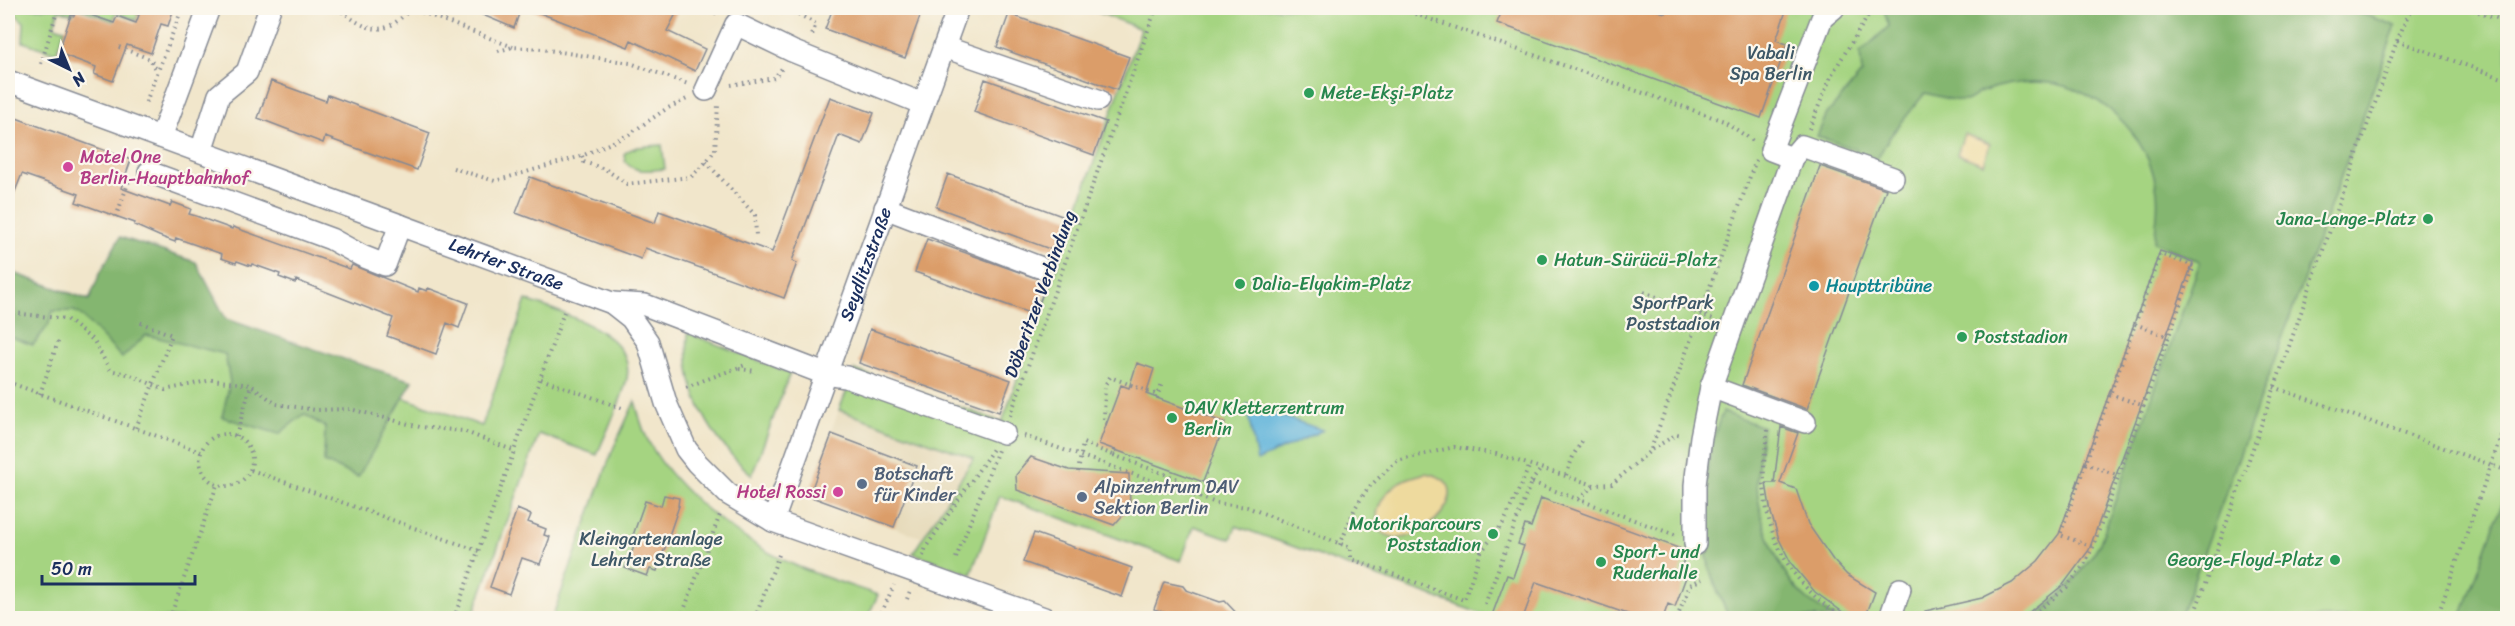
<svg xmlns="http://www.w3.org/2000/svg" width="2515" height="626" viewBox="0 0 2515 626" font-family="Sriracha,sans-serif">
  <rect width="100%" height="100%" fill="#fbf7ec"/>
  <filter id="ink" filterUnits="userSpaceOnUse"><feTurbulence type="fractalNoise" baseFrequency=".0167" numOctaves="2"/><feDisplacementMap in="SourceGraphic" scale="12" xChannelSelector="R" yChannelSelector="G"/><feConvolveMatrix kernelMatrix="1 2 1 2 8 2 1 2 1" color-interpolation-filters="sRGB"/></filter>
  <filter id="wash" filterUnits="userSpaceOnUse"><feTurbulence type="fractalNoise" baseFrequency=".008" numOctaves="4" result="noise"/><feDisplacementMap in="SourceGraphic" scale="24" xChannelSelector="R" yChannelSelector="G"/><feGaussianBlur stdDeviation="1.35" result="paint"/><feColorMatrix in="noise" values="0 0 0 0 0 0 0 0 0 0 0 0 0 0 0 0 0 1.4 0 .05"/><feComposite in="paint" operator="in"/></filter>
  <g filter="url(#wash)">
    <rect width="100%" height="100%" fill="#f1e6cb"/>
    <path fill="#e6daba" d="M839,410L974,459L923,538L807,496Z"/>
    <path fill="#a5d481" stroke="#608270" stroke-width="1.5" d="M8,8H75L73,14L59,10L54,26L65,29L56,53L23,42L24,22Z
      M78,8H140L136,20L116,13L113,21Z
      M1087,8H2507V618H1493L1236,526L1231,539L1194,526L1181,561L1000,496L971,574L913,553L974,458L839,410L855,370L1002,422L1141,29Z
      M662,145L665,169C651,170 634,174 625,161L624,154C634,145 649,146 662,145Z
      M8,271L95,302L101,288L482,426L526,300C558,312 636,332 627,378C623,399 605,434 597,455L539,434L472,618H8Z
      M688,333L790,373L752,475C710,438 683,391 688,333Z
      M635,401C639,415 642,431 650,444C677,493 741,541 792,564C819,576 849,585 878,595L867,618H552L613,449Z"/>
    <path fill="#84b66f" stroke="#507266" stroke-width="1.5" d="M1883,8H2346L2396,26L2180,618H2034C2062,597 2082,573 2100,543L2200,262L2154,242C2156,226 2159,209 2157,192C2150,134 2096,82 2035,82C2017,82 1998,86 1981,92C1976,94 1970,100 1965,101C1956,102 1934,95 1925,93L1889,138L1875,163L1855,156L1857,150L1817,136L1827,114L1862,73L1860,53L1889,26Z
      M120,237L196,262L226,319C288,340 350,362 413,381L358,477L324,462L325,427L304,414L279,434L222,417L230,382L225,354L146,335L122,358L80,314L74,311H53L48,326L33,345L8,336V271L89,300L100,273Z
      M1723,412L1763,427C1761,445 1757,465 1757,483C1758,520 1779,576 1808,600C1817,607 1827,612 1835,618L1729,617C1721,600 1713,584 1709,566C1699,522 1704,452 1723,412Z
      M2507,490V618H2461Z"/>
    <path fill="#eeda9e" stroke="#84847e" stroke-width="1.5" d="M1964,134L1990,144L1983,164L1957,154Z
      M1425,473C1481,482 1430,537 1400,538C1394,538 1387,535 1382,533C1370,516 1381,495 1398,483C1405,478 1417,476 1425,473Z"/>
    <path fill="#5eb3da" stroke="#3c719c" stroke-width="1.5" d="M1246,404L1323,430L1257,461Z"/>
    <g id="blocks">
      <path fill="#db9d69" d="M122,8H174L168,26L161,24L151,53L127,45L113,81L94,74L96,67L58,53L71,15L74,16L76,10L114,23L117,16L136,23L139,15Z
        M466,8H521L514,28Z
        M527,8H679L667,31L705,49L695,71L631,40L628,47Z
        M833,8H923L905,58L825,29Z
        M1503,8H1650L1665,13L1667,8H1787L1776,40L1787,44L1761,118L1497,23Z
        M1009,14L1129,57L1117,90L997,47Z
        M985,79L1106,122L1094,155L974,112Z
        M271,81L326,101L328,95L430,133L417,170L325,137L323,143L258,118Z
        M830,97L874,113L862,144L839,135L792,261L797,263L784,298L645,248L641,259L516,213L530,177L655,223L659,211L772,252Z
        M8,115L131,160L121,188L170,206L172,202L191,209L189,214L196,216L232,229L233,227L350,269L352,265L418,292L419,288L427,291L428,288L468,303L459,328L447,323L436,354L387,336L393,318L296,280L295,283L279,277L280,274L252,264L251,266L237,261L236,263L221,258L222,254L176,238L175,242L159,236L134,225L135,223L76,202L79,194L22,174L8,209Z
        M1820,166L1886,189L1807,409L1742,385Z
        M948,174L1070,219L1058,252L936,207Z
        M927,239L1047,282L1035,315L915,272Z
        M2160,251L2193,262L2089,550L2063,585L2022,618H1926L1925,611L1982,598L2012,583L2038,561L2059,534Z
        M870,329L1011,380L999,412L859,363Z
        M1137,363L1154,369L1146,394L1225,423L1203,482L1099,444L1121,385L1129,388Z
        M1781,427L1798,433L1780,483L1796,489L1808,524L1833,560L1847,575L1875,592L1865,618H1851L1815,592L1791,563L1779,539L1771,513L1766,483H1777H1774Z
        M832,434L917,466L894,527L809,496Z
        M1031,457L1069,470L1129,474L1130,507L1114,525L1017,490L1016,475Z
        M664,495L679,498L678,506H679L657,571L650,569L647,576L625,568L636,542L631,541L645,501L661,506Z
        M1541,498L1684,550L1686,553L1679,574L1686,577L1675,607L1668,604L1663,618H1639L1536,582L1523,618H1491L1507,575L1513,577L1524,546L1518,544L1525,525L1531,527Z
        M517,509L531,515L528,522L546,529L544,535L550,537L540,564L522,558L509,594L490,587Z
        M1034,533L1132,568L1122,597L1023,562Z
        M1164,582L1183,586L1186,590L1220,602L1225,601L1241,618H1180L1154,609Z"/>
    </g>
  </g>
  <g filter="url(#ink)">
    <use href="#blocks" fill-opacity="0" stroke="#868a94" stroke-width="1.5"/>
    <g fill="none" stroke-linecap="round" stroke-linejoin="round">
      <g stroke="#868a94" stroke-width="24">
        <g id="minor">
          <path d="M944,47L1098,100"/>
          <path id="s1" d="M8,81L612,303L631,318L648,342L666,403L686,449L697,463L728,494L773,521L1044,618"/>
          <path d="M706,90L736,24L792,51L923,104"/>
          <path d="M161,137L209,8"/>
          <path d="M201,151L219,95L247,72L270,8"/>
          <path d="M1792,158L1771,150L1822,18L1834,8"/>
          <path d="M149,172L331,239L362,256L385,265L400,225"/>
          <path d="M885,208L1039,267"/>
          <path d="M612,303L645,305L825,374L846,377L1004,433"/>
          <path d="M1711,387L1805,422"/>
          <path id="s2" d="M773,521L958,8"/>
          <path d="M1695,544V485L1701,437L1711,387L1792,158L1802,146L1893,178"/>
          <path d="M1890,618L1900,589"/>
        </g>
      </g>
      <path stroke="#868a94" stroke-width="4" stroke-dasharray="1.5 4.5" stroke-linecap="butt" d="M337,8C368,31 382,40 411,8
        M411,8L513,47
        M716,8L714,12L719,15
        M788,8L816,24L811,38
        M1398,8L1724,121L1753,141
        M2467,8L2508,22
        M2397,41L2508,80
        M119,47L150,59L157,71
        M498,51L513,47L542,49L630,63L688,84
        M41,64L58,8
        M731,85L774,78L783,67
        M146,102L182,9L186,11
        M1809,129L1832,74L1873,8
        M582,156L584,162L605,169L627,184L691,177L706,162L715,150L718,105
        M706,162L755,215L756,236
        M453,168L495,181L582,156L628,135L666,109L689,98
        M116,217L130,178
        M1644,292L1715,320
        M8,310L14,313L66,319L94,341L110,370L131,375L165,390L212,380L251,385L276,404L316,410L350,409L420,427L463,431L515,451
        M2135,324L2169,337
        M739,369L756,371
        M541,379L622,408
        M8,382L201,452
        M686,387L745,365
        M2274,387L2508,471
        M40,394L59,339
        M2110,394L2144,406
        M1157,398L1162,383
        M1010,416L1156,8
        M1107,423L1104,422L1105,385L1110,377L1155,394
        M136,428L172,335L139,322
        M1768,430C1754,508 1774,575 1844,618
        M200 460a26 26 0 1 1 52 0a26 26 0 1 1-52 0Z
        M236,436L251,385
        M1024,436L1216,503L1247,507L1351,548V559L1464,600L1481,552L1504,522L1530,465
        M1651,449L1756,160
        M1115,450L1113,455L1181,480L1186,492
        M2085,463L2119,476
        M251,470L479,551
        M1078,472L1083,443L1113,455
        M1566,475L1574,454L1582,441
        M1531,482L1541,469
        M1579,499L1594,485
        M1340,545L1355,508L1368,488L1397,461L1454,447L1496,454L1594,485L1612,484L1651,450L1677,434L1682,435
        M923,556L926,547L993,449
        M956,558L998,450
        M907,599L910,591
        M1485,604L1531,482L1675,535
        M170,618L217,485
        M454,618L564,312
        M681,618L721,512
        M755,618L780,552
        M879,618L894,585
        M1677,618L1690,585L1702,579
        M2029,618L2067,587L2085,563L2093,547L2194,266L2160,254L2060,535L2093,547
        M2193,618L2397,41L2411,8
        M2437,618L2508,416"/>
      <use href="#minor" stroke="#fff" stroke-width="21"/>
    </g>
  </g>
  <g fill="#2e9e5b" stroke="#fbf7ec" stroke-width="2">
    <circle cx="1309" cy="93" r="6"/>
    <circle cx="2428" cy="219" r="6"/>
    <circle cx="1542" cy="260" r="6"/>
    <circle cx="1240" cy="284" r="6"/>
    <circle cx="1962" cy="337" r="6"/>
    <circle cx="1172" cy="418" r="6"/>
    <circle cx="1493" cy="534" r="6"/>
    <circle cx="2335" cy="560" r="6"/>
    <circle cx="1601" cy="562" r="6"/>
  </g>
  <g fill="#d1479c" stroke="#fbf7ec" stroke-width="2">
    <circle cx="68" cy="167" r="6"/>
    <circle cx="838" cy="492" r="6"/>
  </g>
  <circle fill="#0f9aa8" stroke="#fbf7ec" stroke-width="2" cx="1814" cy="286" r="6"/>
  <g fill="#5c6f8a" stroke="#fbf7ec" stroke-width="2">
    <circle cx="862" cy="484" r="6"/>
    <circle cx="1082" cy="497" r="6"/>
  </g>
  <g text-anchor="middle" stroke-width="4.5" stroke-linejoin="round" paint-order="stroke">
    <g font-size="18" fill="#3e5867" stroke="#fbf7ec">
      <text x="1771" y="59">Vabali<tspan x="1771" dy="21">Spa Berlin</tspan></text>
      <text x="1673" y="309">SportPark<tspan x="1673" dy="21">Poststadion</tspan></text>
      <text x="651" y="545">Kleingartenanlage<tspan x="651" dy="21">Lehrter Straße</tspan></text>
    </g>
    <g font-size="18" fill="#27864d" stroke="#fbf7ec" text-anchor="start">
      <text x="1321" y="99">Mete-Ekşi-Platz</text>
      <text x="2416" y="225" text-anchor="end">Jana-Lange-Platz</text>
      <text x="1554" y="266">Hatun-Sürücü-Platz</text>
      <text x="1252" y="290">Dalia-Elyakim-Platz</text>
      <text x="1974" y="343">Poststadion</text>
      <text x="1184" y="414">DAV Kletterzentrum<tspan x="1184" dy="21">Berlin</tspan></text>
      <text x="1481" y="530" text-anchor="end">Motorikparcours<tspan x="1481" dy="21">Poststadion</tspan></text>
      <text x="1613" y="558">Sport- und<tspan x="1613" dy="21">Ruderhalle</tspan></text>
      <text x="2323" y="566" text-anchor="end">George-Floyd-Platz</text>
    </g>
    <g font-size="18" fill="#b23c85" stroke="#fbf7ec" text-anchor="start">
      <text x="80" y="163">Motel One<tspan x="80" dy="21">Berlin-Hauptbahnhof</tspan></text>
      <text x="826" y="498" text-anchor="end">Hotel Rossi</text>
    </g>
    <g font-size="18" fill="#1b2f5e" stroke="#fbf7ec">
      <text dy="6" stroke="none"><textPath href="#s1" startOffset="531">Lehrter Straße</textPath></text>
      <text dy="6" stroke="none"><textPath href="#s2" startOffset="273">Seydlitzstraße</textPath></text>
      <text transform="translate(1040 294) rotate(-70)" y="6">Döberitzer Verbindung</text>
    </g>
    <g font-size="18" fill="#0d838f" stroke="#fbf7ec" text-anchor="start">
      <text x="1826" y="292">Haupttribüne</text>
    </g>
    <g font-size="18" fill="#4e5e75" stroke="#fbf7ec" text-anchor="start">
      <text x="874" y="480">Botschaft<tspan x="874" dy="21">für Kinder</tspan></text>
      <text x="1094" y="493">Alpinzentrum DAV<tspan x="1094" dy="21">Sektion Berlin</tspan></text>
    </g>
  </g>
  <rect width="2515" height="626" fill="none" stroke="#fbf7ec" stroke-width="30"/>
  <g transform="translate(69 69) rotate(137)" stroke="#fbf7ec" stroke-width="4.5" paint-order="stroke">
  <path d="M0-4.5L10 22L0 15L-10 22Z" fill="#1b2f5e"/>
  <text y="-9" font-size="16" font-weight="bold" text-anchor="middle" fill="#1b2f5e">N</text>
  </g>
  <path d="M42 575v9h153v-9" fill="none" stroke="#1b2f5e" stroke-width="3"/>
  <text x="51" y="575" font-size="18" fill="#1b2f5e" stroke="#fbf7ec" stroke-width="4.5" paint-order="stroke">50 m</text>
</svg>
